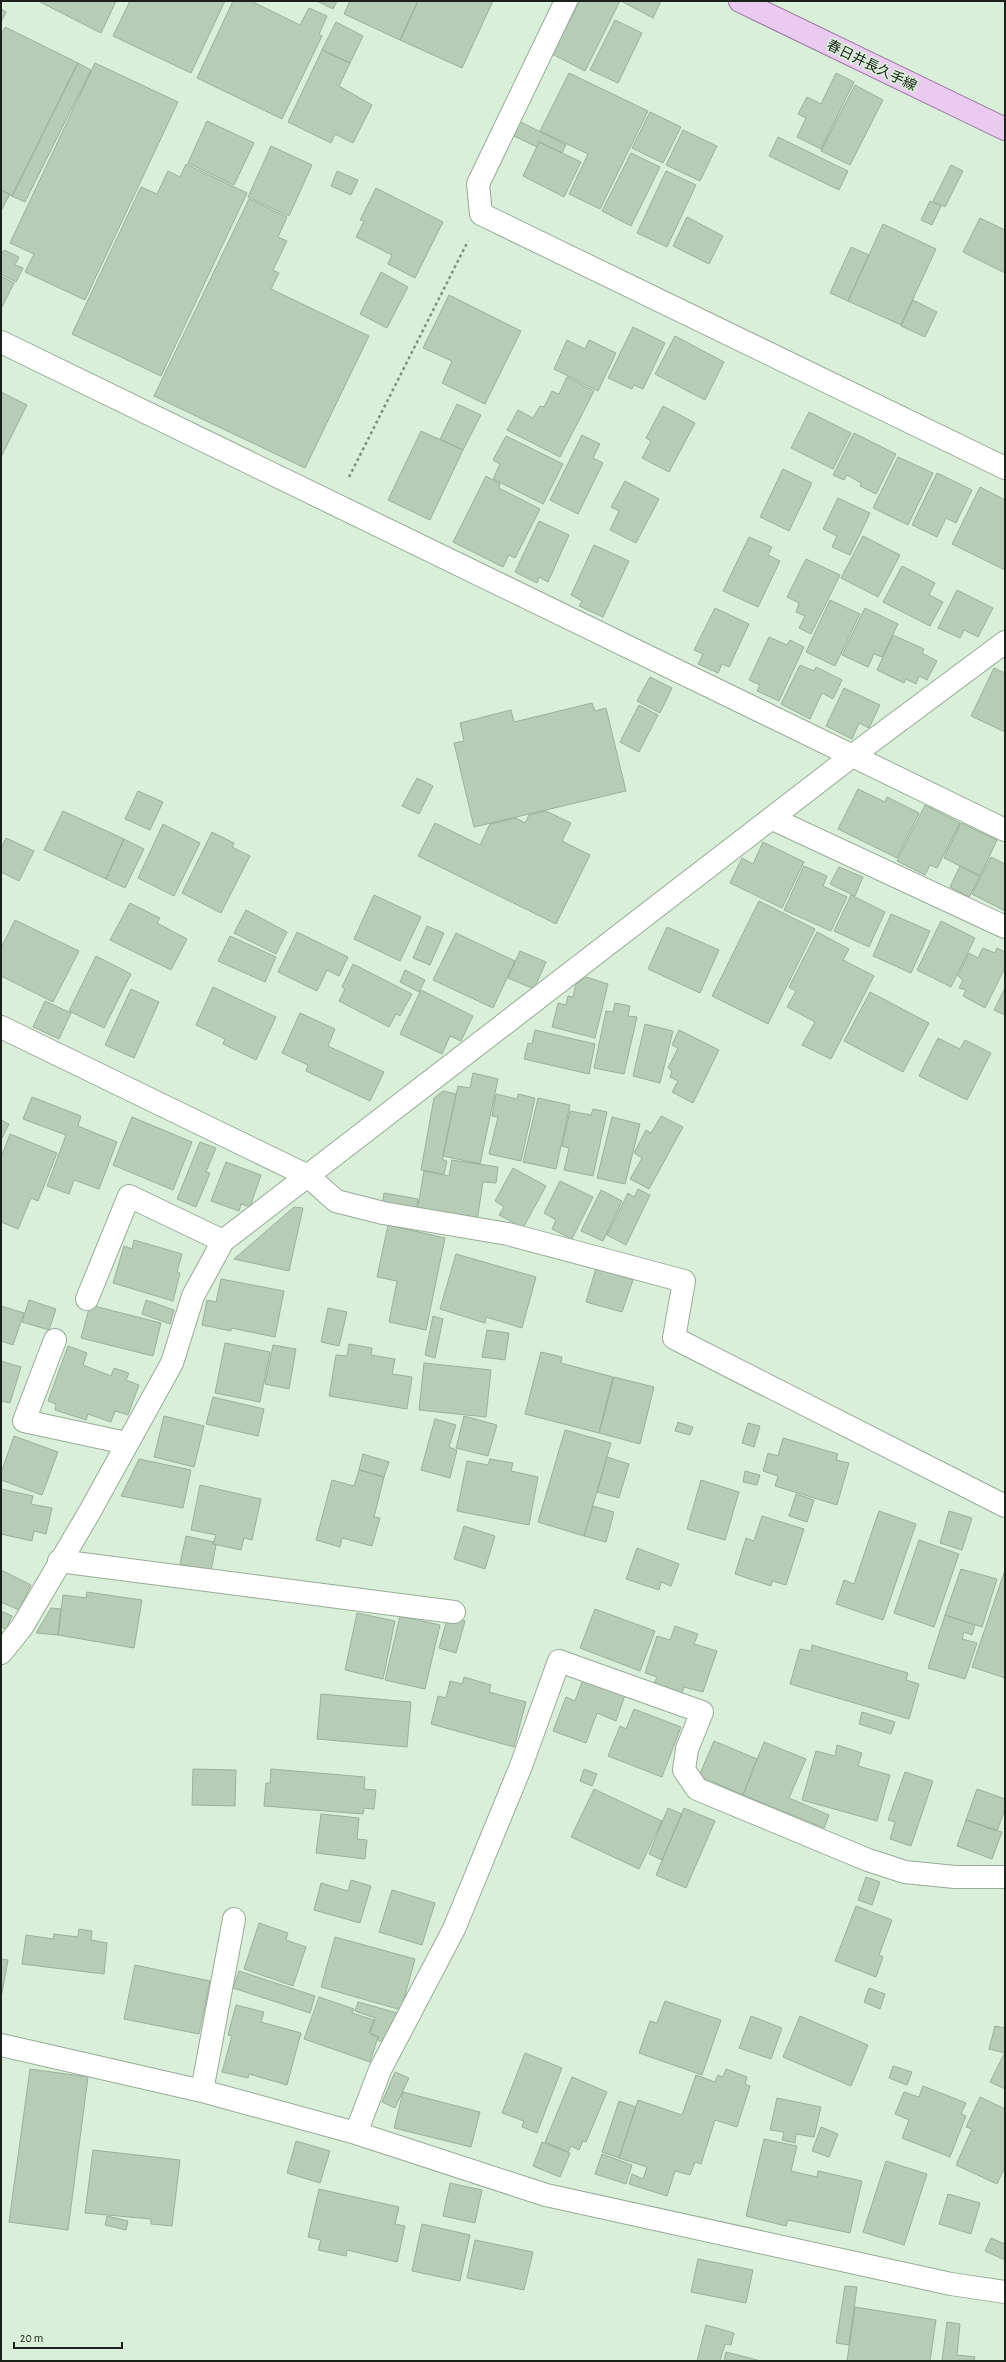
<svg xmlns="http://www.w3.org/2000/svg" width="1006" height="2362" viewBox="0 0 1006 2362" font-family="'Alegreya Sans','Noto Sans JP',sans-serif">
  <rect width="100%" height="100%" fill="#d9efd9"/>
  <path fill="#b7ccb7" stroke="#9bb09b" d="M38,1H116L101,33Z
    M130,1H225L191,73L113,36Z
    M233,1H251L300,25L309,8L327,16L319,34L322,36L282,119L197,78Z
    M317,1H337L333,9Z
    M350,1H418L400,40L344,14Z
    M418,1H493L462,68L400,40Z
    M580,1H620L585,71L552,54Z
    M621,1H661L653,18Z
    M1,9L6,12L1,22Z
    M615,20L642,33L618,83L590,70Z
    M336,22L363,36L350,63L322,50Z
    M5,27L78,63L12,196L1,190V35Z
    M322,50L350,63L339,86L372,105L353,143L335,134L331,143L288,122Z
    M78,63L91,70L25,202L12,196Z
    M95,63L178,102L85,300L25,272L34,254L10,243Z
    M569,73L648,111L600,209L569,194L588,154L540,131Z
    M836,73L854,82L821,149L797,137L806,118L798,114L807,97L821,104Z
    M855,85L883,100L850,165L821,151Z
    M650,112L681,127L663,163L632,148Z
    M207,121L254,143L234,185L188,163Z
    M519,121L566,145L562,153L539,142L537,147L512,135Z
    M683,130L717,146L700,181L666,165Z
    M778,137L848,171L839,190L769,156Z
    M539,142L581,162L564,197L523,176Z
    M271,146L312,165L289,216L248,197Z
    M631,153L660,167L631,226L602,211Z
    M186,164L247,193L161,376L72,334L141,187L157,194L168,171L180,177Z
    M951,165L963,171L945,207L933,201Z
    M337,171L358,180L351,195L331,186Z
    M666,171L696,185L667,247L637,233Z
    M376,188L443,222L415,278L388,264L392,255L356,237L364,221L360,220Z
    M1,190L10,194L2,209L1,208Z
    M249,199L287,217L278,237L287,241L273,270L279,273L271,289L369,336L305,468L154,396Z
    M930,201L941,206L932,225L921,220Z
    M687,217L723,236L709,264L673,246Z
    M980,218L1005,230V273L963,252Z
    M883,224L936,249L901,325L848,301Z
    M851,247L869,255L848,301L830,293Z
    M4,250L19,257L15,265L23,268L16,282L1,274V255Z
    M381,272L408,287L387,328L360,314Z
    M1,276L14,283L1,309Z
    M449,295L521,331L485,404L442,383L452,361L423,348Z
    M913,300L937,312L925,337L901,326Z
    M633,327L665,343L643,389L634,385L632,389L608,378Z
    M675,336L724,362L705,400L655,374Z
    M567,340L585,349L589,340L616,353L598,391L554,369Z
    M567,377L594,391L560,457L507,430L518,410L533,418L540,406L544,407L552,391L559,394Z
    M1,392L27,405L1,457Z
    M457,404L481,415L463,450L440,439Z
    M663,406L695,423L669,472L642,458L651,441L646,438Z
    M809,412L851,433L833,469L791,448Z
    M421,431L463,450L430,520L388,500Z
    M854,433L896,454L876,494L860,486L861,483L847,475L844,480L833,475Z
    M582,435L600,444L593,458L603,463L578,514L550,500Z
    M506,436L563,464L543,504L493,479L500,464L493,460Z
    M898,457L933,473L908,525L873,508Z
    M783,469L812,483L789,531L760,517Z
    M937,473L972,490L956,523L946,518L937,537L912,525Z
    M486,476L500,484L499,488L540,509L515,558L509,555L503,567L453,542Z
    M625,481L659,499L636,543L610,530L619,511L611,507Z
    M980,487L1005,500V570L952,544Z
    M838,498L870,513L850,555L832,547L837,536L823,529Z
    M539,521L569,535L548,582L539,577L537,583L515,572Z
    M863,536L900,555L878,597L841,578Z
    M749,537L772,547L768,555L780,561L758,607L723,591Z
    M594,545L629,561L603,617L579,606L582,601L571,595Z
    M806,559L840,575L811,634L799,628L805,616L796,612L799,603L787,597Z
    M902,566L935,583L929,595L943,602L930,626L883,602Z
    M957,590L993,608L978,637L964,630L960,638L938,628Z
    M830,600L860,614L835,666L806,652Z
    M715,608L749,624L729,667L722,664L718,673L698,664L703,654L694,650Z
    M865,608L898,624L882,657L874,654L868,667L842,655Z
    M893,635L924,649L922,653L937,661L927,680L919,676L916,684L906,679L904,683L877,670Z
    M769,637L787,645L790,640L804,647L779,701L757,691L760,685L749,680Z
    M800,665L814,671L816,667L842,680L833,699L822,693L810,719L781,704Z
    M994,668L1005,673V732L971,716Z
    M650,677L672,688L660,713L637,701Z
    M844,688L880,705L869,728L859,723L852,739L826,726Z
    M592,703L595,711L606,708L626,791L474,827L454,743L464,741L460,723L511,710L514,722Z
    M639,705L658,715L639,752L620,742Z
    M417,778L433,786L419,814L402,806Z
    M858,789L885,802L887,797L919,813L897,858L838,829Z
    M138,791L163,802L150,830L125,819Z
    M925,805L960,823L937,868L930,865L925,875L897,861Z
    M63,811L124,839L106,879L44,850Z
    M546,811L571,823L562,841L590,855L556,924L418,856L435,823L480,845L490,824L516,818L525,823L529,815Z
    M961,823L997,840L980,876L944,858Z
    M163,824L200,843L174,896L138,878Z
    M212,832L234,843L232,847L250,856L221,913L182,893Z
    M6,838L34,851L19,881L1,872V849Z
    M124,839L144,849L125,888L106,879Z
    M763,842L804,862L782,908L730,883L742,858L753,864Z
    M991,857L1005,864V911L972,894Z
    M804,866L827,876L823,886L847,897L831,931L784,910Z
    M960,866L980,876L969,897L950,887Z
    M839,867L863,877L855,896L830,884Z
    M374,895L421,917L400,961L354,939Z
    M851,895L885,912L869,947L834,931Z
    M759,901L815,929L768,1024L712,996Z
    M130,903L160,918L157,923L187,939L171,970L110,940Z
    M246,910L287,932L276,954L234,933Z
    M891,914L930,931L911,973L873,956Z
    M15,920L79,951L53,1002L1,976V948Z
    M941,921L975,938L951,987L917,970Z
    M427,926L444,933L430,965L413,958Z
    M667,927L719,950L700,993L648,969Z
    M297,932L348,957L339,976L327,970L317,991L278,972Z
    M817,932L849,949L843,960L874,976L831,1059L802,1045L815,1022L787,1007L796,991L789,987Z
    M456,933L515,961L493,1008L433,980Z
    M230,936L276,957L265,982L218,961Z
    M983,948L995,953L997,948L1005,952V968L985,1008L963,996L966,990L959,988L963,980L958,976L969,953L978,958Z
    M520,951L546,962L534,989L508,978Z
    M96,956L131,974L104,1028L69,1011Z
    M353,964L412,994L400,1016L396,1014L389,1027L339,1001L345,989L342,987Z
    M405,970L425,980L419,992L400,982Z
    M586,977L608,984L595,1038L552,1027L558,1003L566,1005L568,996L573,997L576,984Z
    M213,987L276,1017L256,1060L223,1044L225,1039L196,1025Z
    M1005,988V1015L994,1010Z
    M131,989L159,1002L134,1058L105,1045Z
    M421,990L473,1016L461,1041L450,1036L442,1054L400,1034Z
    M870,992L929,1023L903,1072L844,1041Z
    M45,1001L71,1013L59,1039L33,1027Z
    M615,1003L630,1006L628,1016L637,1017L624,1074L594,1068L606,1011L613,1012Z
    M300,1013L335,1029L328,1046L384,1072L370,1101L306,1071L308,1065L282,1053Z
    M645,1024L673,1031L660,1083L633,1076Z
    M535,1030L595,1044L589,1074L524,1059L528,1043L532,1044Z
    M679,1030L719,1050L693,1103L672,1092L678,1081L670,1077L672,1071L668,1068L678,1048L672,1045Z
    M938,1038L960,1049L965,1040L991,1053L967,1100L919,1076Z
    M473,1073L498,1079L480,1164L443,1156L458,1086L470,1088Z
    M443,1091L456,1094L443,1156V1160L447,1161L444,1174L421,1170L434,1098Z
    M496,1094L517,1099L518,1094L535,1098L521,1161L489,1154L498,1117L492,1116Z
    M32,1097L81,1116L78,1126L117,1142L99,1189L74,1180L69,1194L47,1186L66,1135L23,1119Z
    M538,1098L570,1105L556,1169L523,1162Z
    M593,1109L607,1112L593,1176L564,1170L569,1148L562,1146L570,1111L591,1115Z
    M661,1116L683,1127L649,1189L630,1179L642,1158L634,1153L646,1130L651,1133Z
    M132,1117L192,1142L173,1190L113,1165Z
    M612,1117L640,1124L625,1184L597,1178Z
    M1,1120L9,1124L1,1140Z
    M10,1134L57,1153L38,1201L31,1198L18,1229L1,1222V1158Z
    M200,1142L216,1148L206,1172L210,1173L196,1207L177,1199Z
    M452,1160L498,1167L496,1183L483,1182L477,1221L417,1212L424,1171L449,1176Z
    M226,1162L261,1175L250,1207L241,1204L239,1211L211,1201Z
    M513,1168L546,1186L523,1228L499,1215L504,1207L495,1201Z
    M560,1181L593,1197L572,1239L552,1229L556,1220L544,1213Z
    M638,1189L650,1195L626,1245L607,1235L628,1193L634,1197Z
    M601,1190L622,1201L603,1241L581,1231Z
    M384,1193L418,1199L416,1211L382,1205Z
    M294,1207L303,1208L289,1271L234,1259Z
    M388,1225L445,1238L426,1330L389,1322L397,1281L377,1277Z
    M134,1240L182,1254L177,1272L180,1273L173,1301L113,1283L124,1246L132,1249Z
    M456,1254L536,1277L522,1328L486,1317L485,1323L440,1309Z
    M596,1268L633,1280L622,1312L586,1302Z
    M221,1279L284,1291L275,1337L231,1328V1331L202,1325L207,1300L216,1302Z
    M29,1300L56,1309L49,1330L22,1322Z
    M146,1300L174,1310L170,1324L142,1314Z
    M90,1305L161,1323L153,1356L81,1338Z
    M1,1306L24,1313L13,1345L1,1341Z
    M328,1308L347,1312L339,1346L321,1342Z
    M433,1316L443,1319L435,1358L425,1355Z
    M487,1330L509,1333L505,1360L482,1357Z
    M225,1343L270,1352L260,1402L215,1393Z
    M349,1344L372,1348L371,1355L395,1359L392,1374L412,1377L407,1409L329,1396L336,1355L347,1356Z
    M273,1345L296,1349L289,1389L265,1384Z
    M68,1346L87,1353L83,1365L111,1376L114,1368L129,1373L126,1380L139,1385L128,1415L115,1411L111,1422L88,1414L86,1420L55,1410L56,1404L48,1401Z
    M541,1352L562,1357L561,1363L613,1377L599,1433L525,1414Z
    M1,1361L21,1367L10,1403L1,1401Z
    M424,1363L491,1370L486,1417L419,1410Z
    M614,1377L654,1387L640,1444L599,1433Z
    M213,1397L264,1409L258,1436L206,1424Z
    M164,1416L204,1426L194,1467L154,1457Z
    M464,1416L497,1425L488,1456L456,1448Z
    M435,1419L456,1425L449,1447L457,1450L450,1478L421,1470Z
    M678,1422L693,1427L690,1435L675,1431Z
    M748,1423L760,1426L754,1447L742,1443Z
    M565,1430L611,1443L584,1536L538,1522Z
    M14,1436L58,1452L42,1495L1,1480V1473Z
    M783,1438L838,1454L836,1460L849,1463L837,1505L775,1486L778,1476L763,1471L768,1453L778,1456Z
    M363,1454L389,1462L384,1477L359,1470Z
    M607,1457L629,1464L619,1498L597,1492Z
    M139,1459L191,1470L183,1508L121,1496Z
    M490,1459L513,1463L511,1471L538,1477L529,1525L457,1511L467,1461L488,1465Z
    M359,1470L384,1477L374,1517L380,1518L372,1546L342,1538L340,1547L316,1540L332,1480L354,1486Z
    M745,1471L760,1475L757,1485L743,1482Z
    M701,1480L739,1492L725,1540L687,1529Z
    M200,1485L261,1499L252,1540L244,1538L241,1550L213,1544L216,1535L191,1530Z
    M1,1489L33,1496L31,1504L52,1508L46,1534L34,1531L32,1541L1,1534Z
    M796,1494L814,1500L807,1522L789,1516Z
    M593,1506L614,1512L606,1542L584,1536Z
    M879,1511L916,1524L883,1620L836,1604L844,1580L854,1584Z
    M949,1511L972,1518L962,1550L940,1543Z
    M762,1516L804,1529L786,1585L772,1581L771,1586L735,1574L746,1538L754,1541Z
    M464,1526L495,1536L485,1569L454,1559Z
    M186,1536L214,1542L213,1544L216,1545L211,1571L180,1564Z
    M919,1540L959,1554L934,1627L894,1613Z
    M637,1548L679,1564L671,1586L661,1582L659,1590L626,1579Z
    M961,1569L997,1579L982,1627L945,1615Z
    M1,1570L31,1585L19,1610L1,1602Z
    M1005,1570V1678L972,1667Z
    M87,1592L142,1600L134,1648L58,1635L63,1595L86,1598Z
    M51,1608L61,1609L58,1635L36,1633Z
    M595,1609L655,1631L640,1671L580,1648Z
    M1,1611L12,1616L6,1629L1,1627Z
    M357,1613L395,1621L383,1679L345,1670Z
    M945,1615L975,1625L972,1635L964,1632L962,1639L977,1643L965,1679L928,1668Z
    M400,1616L440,1625L425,1689L385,1680Z
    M448,1616L465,1621L456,1653L439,1648Z
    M675,1626L698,1634L694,1644L717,1651L703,1692L684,1687L681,1695L653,1686L657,1677L645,1673L657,1636L670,1640Z
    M812,1645L908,1673L906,1680L919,1684L909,1719L790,1684L800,1649L811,1651Z
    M464,1677L491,1685L489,1692L526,1702L514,1747L431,1724L438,1696L446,1698L450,1681L462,1684Z
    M583,1679L625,1695L616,1721L597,1713L586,1743L553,1731L566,1697L575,1701Z
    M321,1694L411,1702L407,1747L317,1739Z
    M634,1709L681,1727L662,1777L608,1756L620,1726L626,1729Z
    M862,1712L895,1722L891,1734L859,1724Z
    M714,1741L757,1759L743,1795L699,1776Z
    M764,1742L806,1759L789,1798L829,1815L824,1828L743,1795Z
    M837,1745L862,1753L858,1766L890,1775L877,1821L802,1800L816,1751L835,1756Z
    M193,1769L236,1770L235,1806L192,1805Z
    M271,1769L365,1777L364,1789L376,1790L374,1809L364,1808L363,1814L264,1806L266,1783H270Z
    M584,1769L597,1774L592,1786L580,1781Z
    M905,1772L933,1781L911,1846L890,1839L895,1822L888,1820Z
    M594,1789L662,1821L639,1869L571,1837Z
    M977,1789L1005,1799V1809L997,1831L966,1820Z
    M668,1808L682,1814L662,1860L649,1854Z
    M684,1808L715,1821L686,1888L656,1875Z
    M321,1814L359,1818L357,1839L367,1840L365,1859L316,1853Z
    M966,1820L1002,1832L992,1859L957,1846Z
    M866,1877L880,1882L872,1905L858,1900Z
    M351,1880L371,1886L360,1923L314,1910L321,1883L348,1891Z
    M392,1890L435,1903L422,1945L379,1932Z
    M856,1906L892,1920L879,1955L883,1957L876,1977L835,1961Z
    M259,1923L288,1933L286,1940L306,1947L293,1986L244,1969Z
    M79,1929L92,1931L91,1940L107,1943L104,1974L22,1964L26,1935L53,1939L54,1934L78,1937Z
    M335,1937L415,1959L401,2010L321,1987Z
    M1,1959L8,1960L1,1998Z
    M135,1965L210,1981L199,2034L124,2019Z
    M239,1971L315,1996L310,2013L233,1988Z
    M869,1988L885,1994L880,2009L864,2002Z
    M319,1997L354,2009L352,2013L374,2020L369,2033L378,2037L370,2062L304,2039Z
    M665,2001L721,2020L702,2075L639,2053L650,2021L657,2023Z
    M358,2002L401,2014L387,2044L378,2040L379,2037L370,2033L375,2018L355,2011Z
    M236,2005L264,2012L261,2022L301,2033L287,2085L249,2074L248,2078L222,2072L232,2036L228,2035Z
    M751,2016L782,2028L771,2059L739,2048Z
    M800,2016L868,2045L851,2086L783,2057Z
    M995,2026L1005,2028V2053L989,2049Z
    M525,2053L562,2068L537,2133L522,2127L524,2121L502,2113Z
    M1004,2054H1005V2089L990,2082Z
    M893,2066L912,2072L907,2085L889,2078Z
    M30,2069L88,2077L68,2230L9,2222Z
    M726,2069L747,2077L745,2084L750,2086L737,2127L715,2120L701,2164L695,2162L690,2175L675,2171L667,2196L629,2184L632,2174L643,2179L647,2167L619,2158L638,2100L682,2115L696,2075L715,2082L718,2075L723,2077Z
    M395,2072L409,2078L395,2108L382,2102Z
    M572,2077L607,2092L586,2142L583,2141L579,2150L571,2146L568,2152L545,2142Z
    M923,2086L966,2103L961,2114L966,2116L950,2157L902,2138L909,2120L895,2114L904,2092L919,2097Z
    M403,2092L480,2112L471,2147L394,2128Z
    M980,2097L1005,2109V2167L997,2184L956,2165L972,2129L966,2127Z
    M777,2098L821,2107L814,2137L796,2134L795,2143L782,2140L784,2132L770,2130Z
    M619,2101L636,2107L619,2158L602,2152Z
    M821,2127L838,2134L829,2157L812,2151Z
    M764,2139L797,2146L791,2171L817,2177L818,2171L862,2181L850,2233L788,2220L786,2226L746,2216Z
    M296,2141L330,2151L320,2183L287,2173Z
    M542,2142L570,2153L560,2177L533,2166Z
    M93,2150L180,2160L172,2226L151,2224V2219L85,2213Z
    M602,2154L632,2165L626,2184L595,2174Z
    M886,2161L927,2174L904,2245L863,2232Z
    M450,2183L482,2190L475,2223L443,2216Z
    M319,2189L399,2207L395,2224L405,2226L397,2262L347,2250L346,2256L318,2250L321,2240L308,2237Z
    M948,2194L980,2203L971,2234L939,2224Z
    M107,2216L128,2221L126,2230L105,2225Z
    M422,2224L470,2235L460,2281L412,2271Z
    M991,2238L1005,2244V2260L985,2251Z
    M475,2240L533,2252L524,2290L467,2278Z
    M698,2259L753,2270L746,2303L691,2292Z
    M845,2286L857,2287L849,2345L836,2343Z
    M855,2307L936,2320L930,2361H847Z
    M947,2322L960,2324L957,2355L975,2357L974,2361H942Z
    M706,2325L734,2333L731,2345L725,2344L720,2361H697Z
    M726,2352L761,2361H724Z"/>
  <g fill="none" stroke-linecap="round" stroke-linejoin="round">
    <g stroke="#97ab96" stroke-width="24">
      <path id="minor" d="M566,1L478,184L481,214L1005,468
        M1,342L1005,830
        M773,819L1005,927
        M1,1027L308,1176L336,1201L383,1213L508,1234L684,1281L674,1338L1005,1506
        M87,1299L129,1196L223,1241
        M55,1340L24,1421L126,1443
        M59,1561L454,1612
        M1,1653L22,1627L89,1513L172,1363L193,1296L223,1241L852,756L1005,642
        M1,2045L202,2091L356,2133L546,2195L951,2284L1005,2292
        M202,2091L234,1919
        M356,2133L380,2070L454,1929L521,1766L559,1661L702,1712L687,1749L684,1770L697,1789L868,1860L905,1872L955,1877H1005"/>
    </g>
    <g stroke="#98789f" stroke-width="24">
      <path id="primary" d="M740,1L1005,129"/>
    </g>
    <path stroke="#819081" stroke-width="2.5" stroke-dasharray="3 3" stroke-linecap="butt" d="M349,477L468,241"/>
    <use href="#minor" stroke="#fff" stroke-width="22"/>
    <use href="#primary" stroke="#eacaf1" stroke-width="22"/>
  </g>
  <g text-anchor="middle" stroke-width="3.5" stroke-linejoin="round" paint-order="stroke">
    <g font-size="14" fill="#1a221a" stroke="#d9efd9">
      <text transform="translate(872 65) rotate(26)" y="5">春日井長久手線</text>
    </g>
  </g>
  <rect width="1006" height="2362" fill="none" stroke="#1a221a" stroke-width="4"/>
  <path d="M14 2342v6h108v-6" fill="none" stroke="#1a221a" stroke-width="2"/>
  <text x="20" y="2342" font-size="12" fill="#1a221a" stroke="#d9efd9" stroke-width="3" paint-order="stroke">20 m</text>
</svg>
